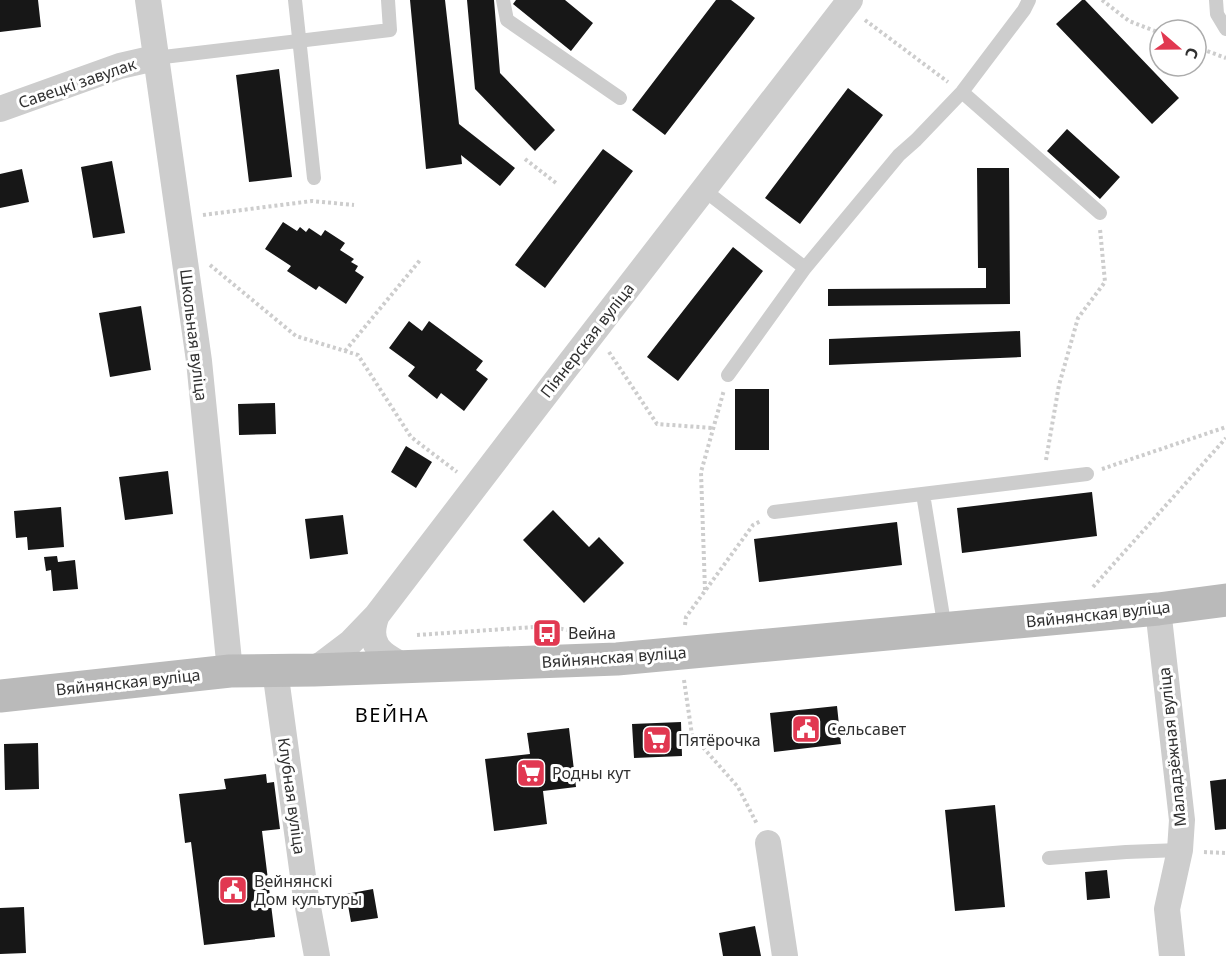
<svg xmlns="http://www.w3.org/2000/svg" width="1226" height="956" viewBox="0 0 1226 956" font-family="'Noto Sans',sans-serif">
  <rect width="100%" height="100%" fill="#fff"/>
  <path fill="#171717" d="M0,0H38L41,27L0,32Z
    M410,0H445L459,124L515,168L500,186L461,155L462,164L426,169Z
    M467,0H494L500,73L555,130L535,151L475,89Z
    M516,0H565L593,23L571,51L513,4Z
    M716,0H731L755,18L665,135L632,110Z
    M1082,0H1085L1179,98L1152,124L1056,24Z
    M279,69L292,177L249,182L236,75Z
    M848,88L883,115L800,224L765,198Z
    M1067,129L1120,177L1100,199L1047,151Z
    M603,149L633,171L545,288L515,265Z
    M112,161L125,233L93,238L81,167Z
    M977,168H1009L1010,304L828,306V289L986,288V268H978Z
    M22,169L29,202L0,208V174Z
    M283,222L297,231L300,227L306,232L309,228L321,236L325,230L345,243L340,250L354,259L351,262L358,266L355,271L364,277L346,304L319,286L316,290L287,271L291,266L265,249Z
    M733,247L763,271L678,381L647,357Z
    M141,306L151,370L110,377L99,313Z
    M409,321L422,331L429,321L483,361L476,370L488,379L464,411L441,393L437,399L408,376L415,367L389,348Z
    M1020,331L1021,357L829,365V339Z
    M735,389H769V450H735Z
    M275,403L276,434L239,435L238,404Z
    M406,446L432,462L416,488L391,472Z
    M168,471L173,514L125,520L119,477Z
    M1092,492L1097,536L962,553L957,508Z
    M61,507L64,547L28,550L27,537L16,538L14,511Z
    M553,510L589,547L599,537L624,563L584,603L523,540Z
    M343,515L348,554L310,559L305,519Z
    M897,522L902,565L759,582L754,539Z
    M57,556L58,562L75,560L78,589L53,591L51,570L46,571L44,557Z
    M837,706L841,744L774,752L770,713Z
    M681,722L682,756L634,758L632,724Z
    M569,728L576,787L543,791L547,824L494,831L485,759L530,754L527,733Z
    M38,743L39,789L5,790L4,744Z
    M266,774L267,783L274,782L280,829L262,831L275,937L204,945L191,842L185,843L179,794L226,789L224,779Z
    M1226,779V829L1215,830L1210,781Z
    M995,805L1005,907L955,911L945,810Z
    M1107,870L1110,898L1087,900L1085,872Z
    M373,889L378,918L351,922L346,894Z
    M24,907L26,953L0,954V908Z
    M755,926L761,956H723L719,933Z"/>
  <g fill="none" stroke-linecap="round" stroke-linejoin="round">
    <path stroke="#cdcdcd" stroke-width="4" stroke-dasharray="3 3" stroke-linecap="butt" d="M1102,0L1129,21L1160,33
      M865,20L948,82
      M1196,47L1226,58
      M525,159L556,183
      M203,215L312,201L354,205
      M210,265L296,336L358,355L411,437L457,472
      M345,351L421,259
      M609,352L657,424L713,428
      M1046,460L1059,385L1078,318L1105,282L1100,229
      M1102,469L1226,427
      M1093,587L1226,438
      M705,590L701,472L724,390
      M685,625L686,617L753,525L761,521
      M417,635L549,626L571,631
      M684,680L692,735L738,787L757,824
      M1204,852L1226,853"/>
    <path stroke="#cdcdcd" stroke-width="14" d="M295,0L314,178
      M503,0L507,20L620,98
      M1216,0L1217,14L1226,29
      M155,58L390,30L388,0
      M962,92L1100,213
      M704,190L805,268
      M728,375L805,268L899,155L916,140L962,92L1024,10L1029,0
      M923,494L945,629
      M774,512L1087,474
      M1049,858L1126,852L1180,850"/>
    <path stroke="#cdcdcd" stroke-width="26" d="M148,0L199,361L230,671
      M0,109L120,66L155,58
      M1158,609L1182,820L1180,850L1167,909L1172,956
      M377,615C365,645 382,655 406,667
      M275,670L305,891L317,956
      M314,670L351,642L377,615L562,373L850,0
      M768,843L785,956"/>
    <path stroke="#bababa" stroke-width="33" d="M0,696L230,671L314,670L617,659L1158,609L1226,600"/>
  </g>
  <defs>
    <g id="bus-square" transform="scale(1.5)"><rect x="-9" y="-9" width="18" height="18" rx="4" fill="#e13851" stroke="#fff"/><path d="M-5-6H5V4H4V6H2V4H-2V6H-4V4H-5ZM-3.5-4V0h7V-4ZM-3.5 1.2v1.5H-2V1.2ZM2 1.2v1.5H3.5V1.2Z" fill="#fff"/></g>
    <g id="civic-square" transform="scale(1.5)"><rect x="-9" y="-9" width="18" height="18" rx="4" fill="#e13851" stroke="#fff"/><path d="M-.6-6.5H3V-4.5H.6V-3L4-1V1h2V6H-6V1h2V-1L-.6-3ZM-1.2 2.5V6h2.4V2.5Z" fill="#fff"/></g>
    <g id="supermarket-square" transform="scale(1.5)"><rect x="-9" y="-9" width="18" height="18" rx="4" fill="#e13851" stroke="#fff"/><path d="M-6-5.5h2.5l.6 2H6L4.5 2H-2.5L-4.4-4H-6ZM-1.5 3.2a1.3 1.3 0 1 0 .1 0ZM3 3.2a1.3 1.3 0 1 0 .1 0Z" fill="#fff"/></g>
  </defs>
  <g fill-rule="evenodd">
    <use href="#bus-square" x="547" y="633"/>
    <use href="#civic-square" x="806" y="729"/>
    <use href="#supermarket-square" x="657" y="740"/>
    <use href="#supermarket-square" x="531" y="773"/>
    <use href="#civic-square" x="233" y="890"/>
  </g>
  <g text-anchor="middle" stroke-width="6" stroke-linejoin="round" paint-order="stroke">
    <g font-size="16" fill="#303030" stroke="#fff">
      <text transform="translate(77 83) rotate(-19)" y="6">Савецкі завулак</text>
      <text transform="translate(194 335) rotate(83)" y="6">Школьная вуліца</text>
      <text transform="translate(587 340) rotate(-52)" y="6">Піянерская вуліца</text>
      <text transform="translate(1098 614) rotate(-6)" y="6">Вяйнянская вуліца</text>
      <text transform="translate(614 657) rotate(-4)" y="6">Вяйнянская вуліца</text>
      <text transform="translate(128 682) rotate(-6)" y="6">Вяйнянская вуліца</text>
      <text transform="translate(1172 747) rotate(-96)" y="6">Маладзёжная вуліца</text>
      <text transform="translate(292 796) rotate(82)" y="6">Клубная вуліца</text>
    </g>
    <g font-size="16" fill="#303030" stroke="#fff" text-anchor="start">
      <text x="568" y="639">Вейна</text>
      <text x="827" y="735">Сельсавет</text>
      <text x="678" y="746">Пятёрочка</text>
      <text x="552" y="779">Родны кут</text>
      <text x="254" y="887">Вейнянскі<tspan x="254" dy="18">Дом культуры</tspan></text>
    </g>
    <g font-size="20" letter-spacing="1.5" fill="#000" stroke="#fff">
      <text x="392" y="722">ВЕЙНА</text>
    </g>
  </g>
  <g transform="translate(1178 48) rotate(110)"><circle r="28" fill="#ffffff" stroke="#acacac" stroke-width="1.5"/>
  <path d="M0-4.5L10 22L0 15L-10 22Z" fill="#e13851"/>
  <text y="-9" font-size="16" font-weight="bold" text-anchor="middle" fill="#303030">С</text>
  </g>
</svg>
